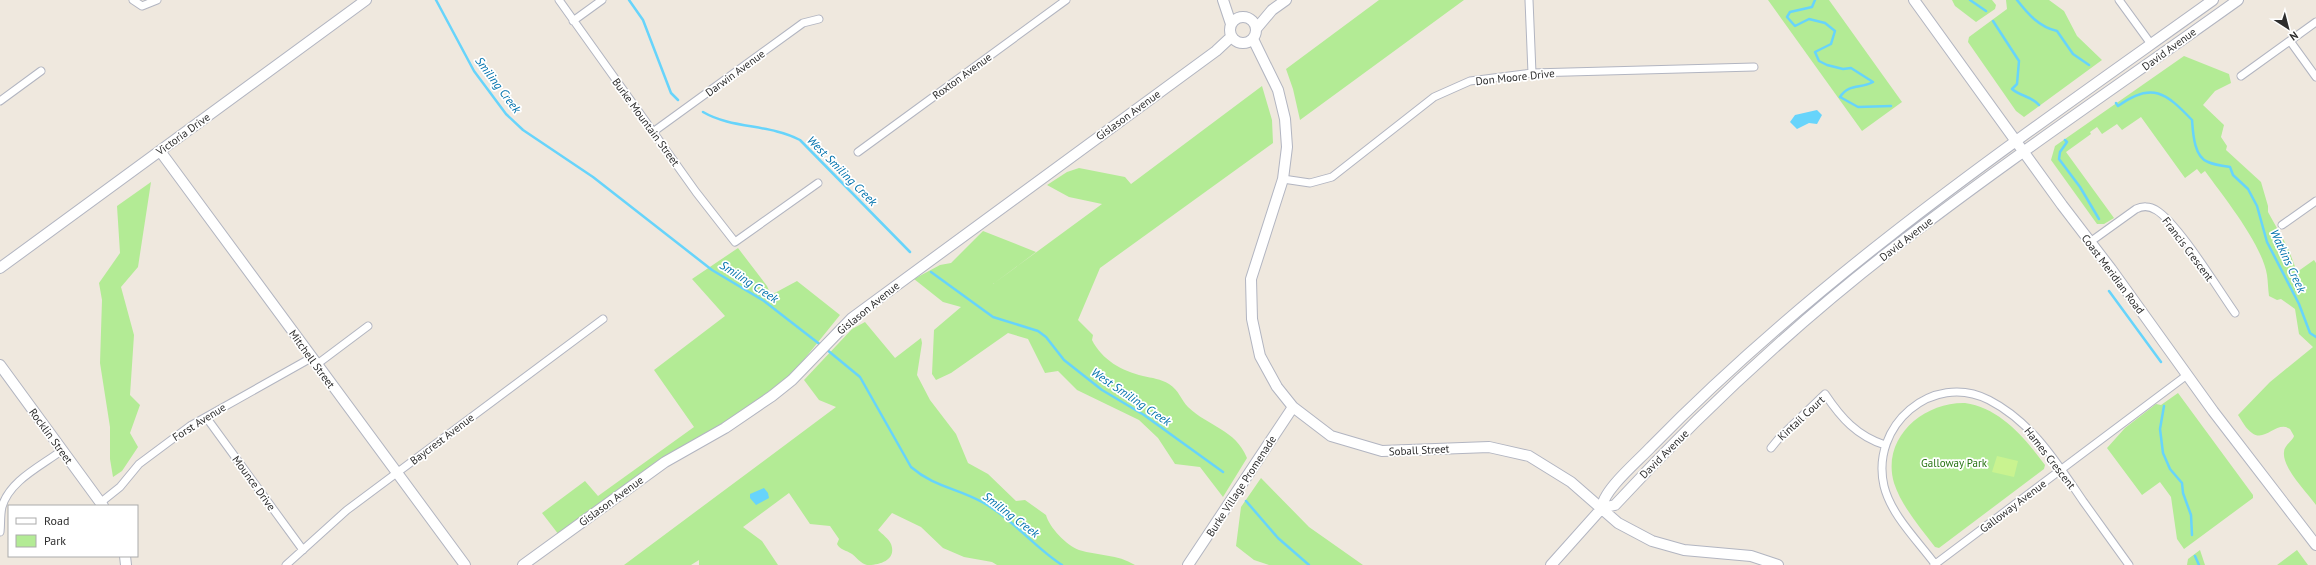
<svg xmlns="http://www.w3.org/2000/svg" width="2316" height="565" viewBox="0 0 2316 565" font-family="'PT Sans',sans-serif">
  <rect width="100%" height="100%" fill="#efe8de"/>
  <path fill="#b3eb95" d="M1379,0H1464L1300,120L1293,89L1286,69Z
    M1768,0H1829L1902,102L1862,131Z
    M1952,0H1992L1996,5L1995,9L1976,22L1955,6Z
    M2006,0H2049L2064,11L2077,36L2102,60L2024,117L2016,111L1968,42L1969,37L2007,9Z
    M2184,56L2229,74L2231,83L2215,91L2203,105L2224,125L2221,137L2227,146L2226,150L2261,182L2268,206V212L2288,248L2297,272L2314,260L2316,263V505C2307,492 2282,468 2284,452C2284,445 2292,442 2294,436L2290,429C2277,420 2265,443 2252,433C2246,429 2242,421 2238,415L2270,382L2313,347L2299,334L2295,309L2281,299L2277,300L2269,296C2268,289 2268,282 2267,275C2262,244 2223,196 2205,171L2201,174L2197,169L2185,178L2141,117L2122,130L2117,124L2102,134L2097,127L2090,132L2091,134L2066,152L2114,218L2104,224H2097L2051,160L2055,146Z
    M1262,86L1272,120L1273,143L1100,268L1078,320L1093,335L1092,340C1102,360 1122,371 1143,376C1152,378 1161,379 1169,384C1179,390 1181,400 1188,407C1209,427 1235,429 1247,458L1223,497L1200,467L1175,464L1158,438L1139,420L1077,390L1058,371L1045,373L1028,339L1008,333L951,373L936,380L932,374L934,330L961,307L943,302L914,279L940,265L951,263L983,231L1036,252L993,284L1102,204L1069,197L1047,185L1067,172L1079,168L1125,177L1131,184Z
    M151,182L138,267L121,287L134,335L130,395L140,405L130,433L138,447L122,471L113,477L110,459V427L100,363L102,300L99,283L120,253L117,206Z
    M738,248L767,286L771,295L797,281L840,315L793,373L735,417L559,535L542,513L585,481L598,496L694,427L654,370L725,316L692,279Z
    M865,322L895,358L921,338L922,343L917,375L930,400L956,434L968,463L988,474L1016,501L1025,500L1046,515C1049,527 1067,546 1079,550C1099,556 1117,554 1135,565H997L992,562L964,557L943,548L921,527L892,513L878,530C882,534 889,539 891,544C897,560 880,565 867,565C861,564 856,557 852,554C846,550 840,550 837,544L839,539L830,526L810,524L789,493L743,527L762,541L778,565H699V560L691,565H624L836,407L819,400L804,380L852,329Z
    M2178,393L2253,495V498L2184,549L2177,539L2171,497L2160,482L2142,495L2107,448L2125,428L2156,404L2161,405Z
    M1965,403C2000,408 2025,438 2045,465L2044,469L1939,548L1935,547C1920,527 1902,507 1894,483C1881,438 1923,402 1965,403Z
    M1261,478L1309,527L1363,565H1269L1254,560L1236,546L1241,507Z
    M2200,550L2205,565H2187L2188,559Z
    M2297,550L2308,565H2277Z"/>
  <path fill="#c9f390" d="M1997,456L2018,461L2014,477L1992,472Z"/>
  <path fill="#67d4fb" d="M1817,110L1822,115L1817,124L1809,123L1797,129L1790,122L1795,115Z
    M764,488L768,493L769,498L756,505L750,498V494Z"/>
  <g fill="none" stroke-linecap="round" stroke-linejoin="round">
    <path stroke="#67d4fb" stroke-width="2.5" d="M436,0L474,71L506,114L523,130L593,177L712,270L764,301L822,346
      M629,0L643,20L671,93L678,100
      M1815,0L1812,7L1790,12L1787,17L1795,26L1809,19L1825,23L1835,31L1831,44L1815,52L1819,61L1827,65L1843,69L1851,68L1873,82C1861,89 1849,83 1840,97L1858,107L1891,106
      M1970,0L1986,11
      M2017,0C2028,14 2039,27 2057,31L2073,54L2089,65
      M1993,21L2019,61L2017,84L2012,89C2020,96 2033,97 2039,105
      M2116,103L2118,106C2152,81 2166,93 2192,120C2193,133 2194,157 2208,162C2215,165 2223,166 2230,167L2233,175L2248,189L2257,206L2267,242L2299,304L2310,333L2316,337
      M703,112C732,129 770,124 800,140L910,252
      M2065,140L2067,142L2060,152L2059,159L2080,187L2099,219
      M931,272L993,317L1038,331L1046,337L1064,360L1102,390L1144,415L1223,472
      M2109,291L2161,362
      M826,349L860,377L911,467C934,487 957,488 982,502C1012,518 1034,547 1062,565
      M2164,406L2160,429L2163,453L2170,469L2182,483L2183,493L2191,515L2192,535
      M1246,501L1278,538L1309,565
      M2195,556L2199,565"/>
    <g stroke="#b2b5c1" stroke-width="9">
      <path id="street" d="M133,0L142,6L157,0
        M559,0L696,192L735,242L818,183
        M1529,0L1532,73
        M2119,0L2151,44
        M573,21L602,0
        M2290,41L2316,77
        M2241,76L2316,22
        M0,101L41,71
        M653,132L803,23L819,19
        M858,152L1066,0
        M1283,179L1310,183L1332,177L1434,97L1470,81L1532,73L1754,67
        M2282,225L2316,201
        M2090,242L2136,209C2142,206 2150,206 2156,210C2178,223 2218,289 2235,313
        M316,365L368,326
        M206,417L303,550
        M1771,448L1780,437L1825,394C1841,418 1857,436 1885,445
        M100,503L120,487L139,464L190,426L311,358
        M0,532C1,524 0,515 2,507C9,481 41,466 61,451
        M1935,564C1918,541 1891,515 1884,486C1870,426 1932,371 1989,400C2032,422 2057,463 2083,501C2098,522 2114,544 2129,565
        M286,565L347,510L603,319
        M1934,565L2187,375"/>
    </g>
    <g stroke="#b2b5c1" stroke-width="12">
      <path id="secondary" d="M1223,0L1231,24
        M1914,0L2062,205L2111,269L2213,411L2316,545
        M1230 30a13 13 0 1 1 26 0a13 13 0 1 1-26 0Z
        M1256,29L1272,10L1286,0
        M1253,39L1278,90L1285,119L1287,147L1283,179L1251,279L1252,319L1260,356L1277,387L1293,407L1331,436L1382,451L1489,447L1529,456L1571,482L1618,523L1652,541L1684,550L1751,556L1778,565
        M160,151L465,565
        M0,268L366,0
        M0,365L103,506
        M1602,508L1615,505C1700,413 1792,327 1891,250C2003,163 2122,83 2238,0
        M125,556L126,565
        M523,565L665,462L725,428L772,396L792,380L852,318L1216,51L1231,37
        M1188,565L1293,407
        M1551,565L1602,508C1602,491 1638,461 1651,447C1821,273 2016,141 2213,0"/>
    </g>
    <use href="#street" stroke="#fff" stroke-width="7"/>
    <use href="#secondary" stroke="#fff" stroke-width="10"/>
  </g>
  <g text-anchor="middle" stroke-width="3.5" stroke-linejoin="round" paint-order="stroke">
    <g font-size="11" fill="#2d2d2d" stroke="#fff">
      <text transform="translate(2169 49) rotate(-36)" y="4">David Avenue</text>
      <text transform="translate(735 73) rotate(-36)" y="4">Darwin Avenue</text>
      <text transform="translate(962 76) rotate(-36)" y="4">Roxton Avenue</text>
      <text transform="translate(1515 77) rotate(-6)" y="4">Don Moore Drive</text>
      <text transform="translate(1128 115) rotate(-36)" y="4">Gislason Avenue</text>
      <text transform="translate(646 122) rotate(54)" y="4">Burke Mountain Street</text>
      <text transform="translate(183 134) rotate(-36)" y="4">Victoria Drive</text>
      <text transform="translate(1906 239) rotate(-38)" y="4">David Avenue</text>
      <text transform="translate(2188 249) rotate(53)" y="4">Francis Crescent</text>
      <text transform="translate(2113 274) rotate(53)" y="4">Coast Meridian Road</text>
      <text transform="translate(868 308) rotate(-39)" y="4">Gislason Avenue</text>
      <text transform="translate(312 359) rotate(54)" y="4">Mitchell Street</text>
      <text transform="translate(1801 418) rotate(-43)" y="4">Kintail Court</text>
      <text transform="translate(199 422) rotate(-32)" y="4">Forst Avenue</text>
      <text transform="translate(51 436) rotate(54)" y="4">Rocklin Street</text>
      <text transform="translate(442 439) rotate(-37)" y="4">Baycrest Avenue</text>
      <text transform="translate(1419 450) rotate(-3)" y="4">Soball Street</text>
      <text transform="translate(1664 454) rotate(-45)" y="4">David Avenue</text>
      <text transform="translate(2050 458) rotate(52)" y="4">Hames Crescent</text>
      <text transform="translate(254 483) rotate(54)" y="4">Mounce Drive</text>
      <text transform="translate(1241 486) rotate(-57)" y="4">Burke Village Promenade</text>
      <text transform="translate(611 501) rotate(-36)" y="4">Gislason Avenue</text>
      <text transform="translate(2013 506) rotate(-37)" y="4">Galloway Avenue</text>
    </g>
    <g font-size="11" fill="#277313" stroke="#fff">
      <text x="1954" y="467">Galloway Park</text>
    </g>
    <g font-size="12" font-style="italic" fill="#0072ad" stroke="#fff">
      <text transform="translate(498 85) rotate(53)" y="4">Smiling Creek</text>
      <text transform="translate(842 171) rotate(45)" y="4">West Smiling Creek</text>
      <text transform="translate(2288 261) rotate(65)" y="4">Watkins Creek</text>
      <text transform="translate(749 282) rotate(33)" y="4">Smiling Creek</text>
      <text transform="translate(1131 397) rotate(34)" y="4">West Smiling Creek</text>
      <text transform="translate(1011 515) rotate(37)" y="4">Smiling Creek</text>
    </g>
  </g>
  <rect x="8" y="505" width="130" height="52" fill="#ffffff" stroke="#ababab"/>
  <rect x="16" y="518" width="20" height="6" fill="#ffffff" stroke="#ababab"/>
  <text x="44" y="525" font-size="12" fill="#2d2d2d">Road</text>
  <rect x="16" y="535" width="20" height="12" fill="#b3eb95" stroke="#ababab"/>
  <text x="44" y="545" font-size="12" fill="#2d2d2d">Park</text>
  <g transform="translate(2288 28) rotate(144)" stroke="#ffffff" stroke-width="3" paint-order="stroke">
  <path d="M0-3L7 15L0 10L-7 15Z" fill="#2d2d2d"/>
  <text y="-6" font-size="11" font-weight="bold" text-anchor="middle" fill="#2d2d2d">N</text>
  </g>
</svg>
